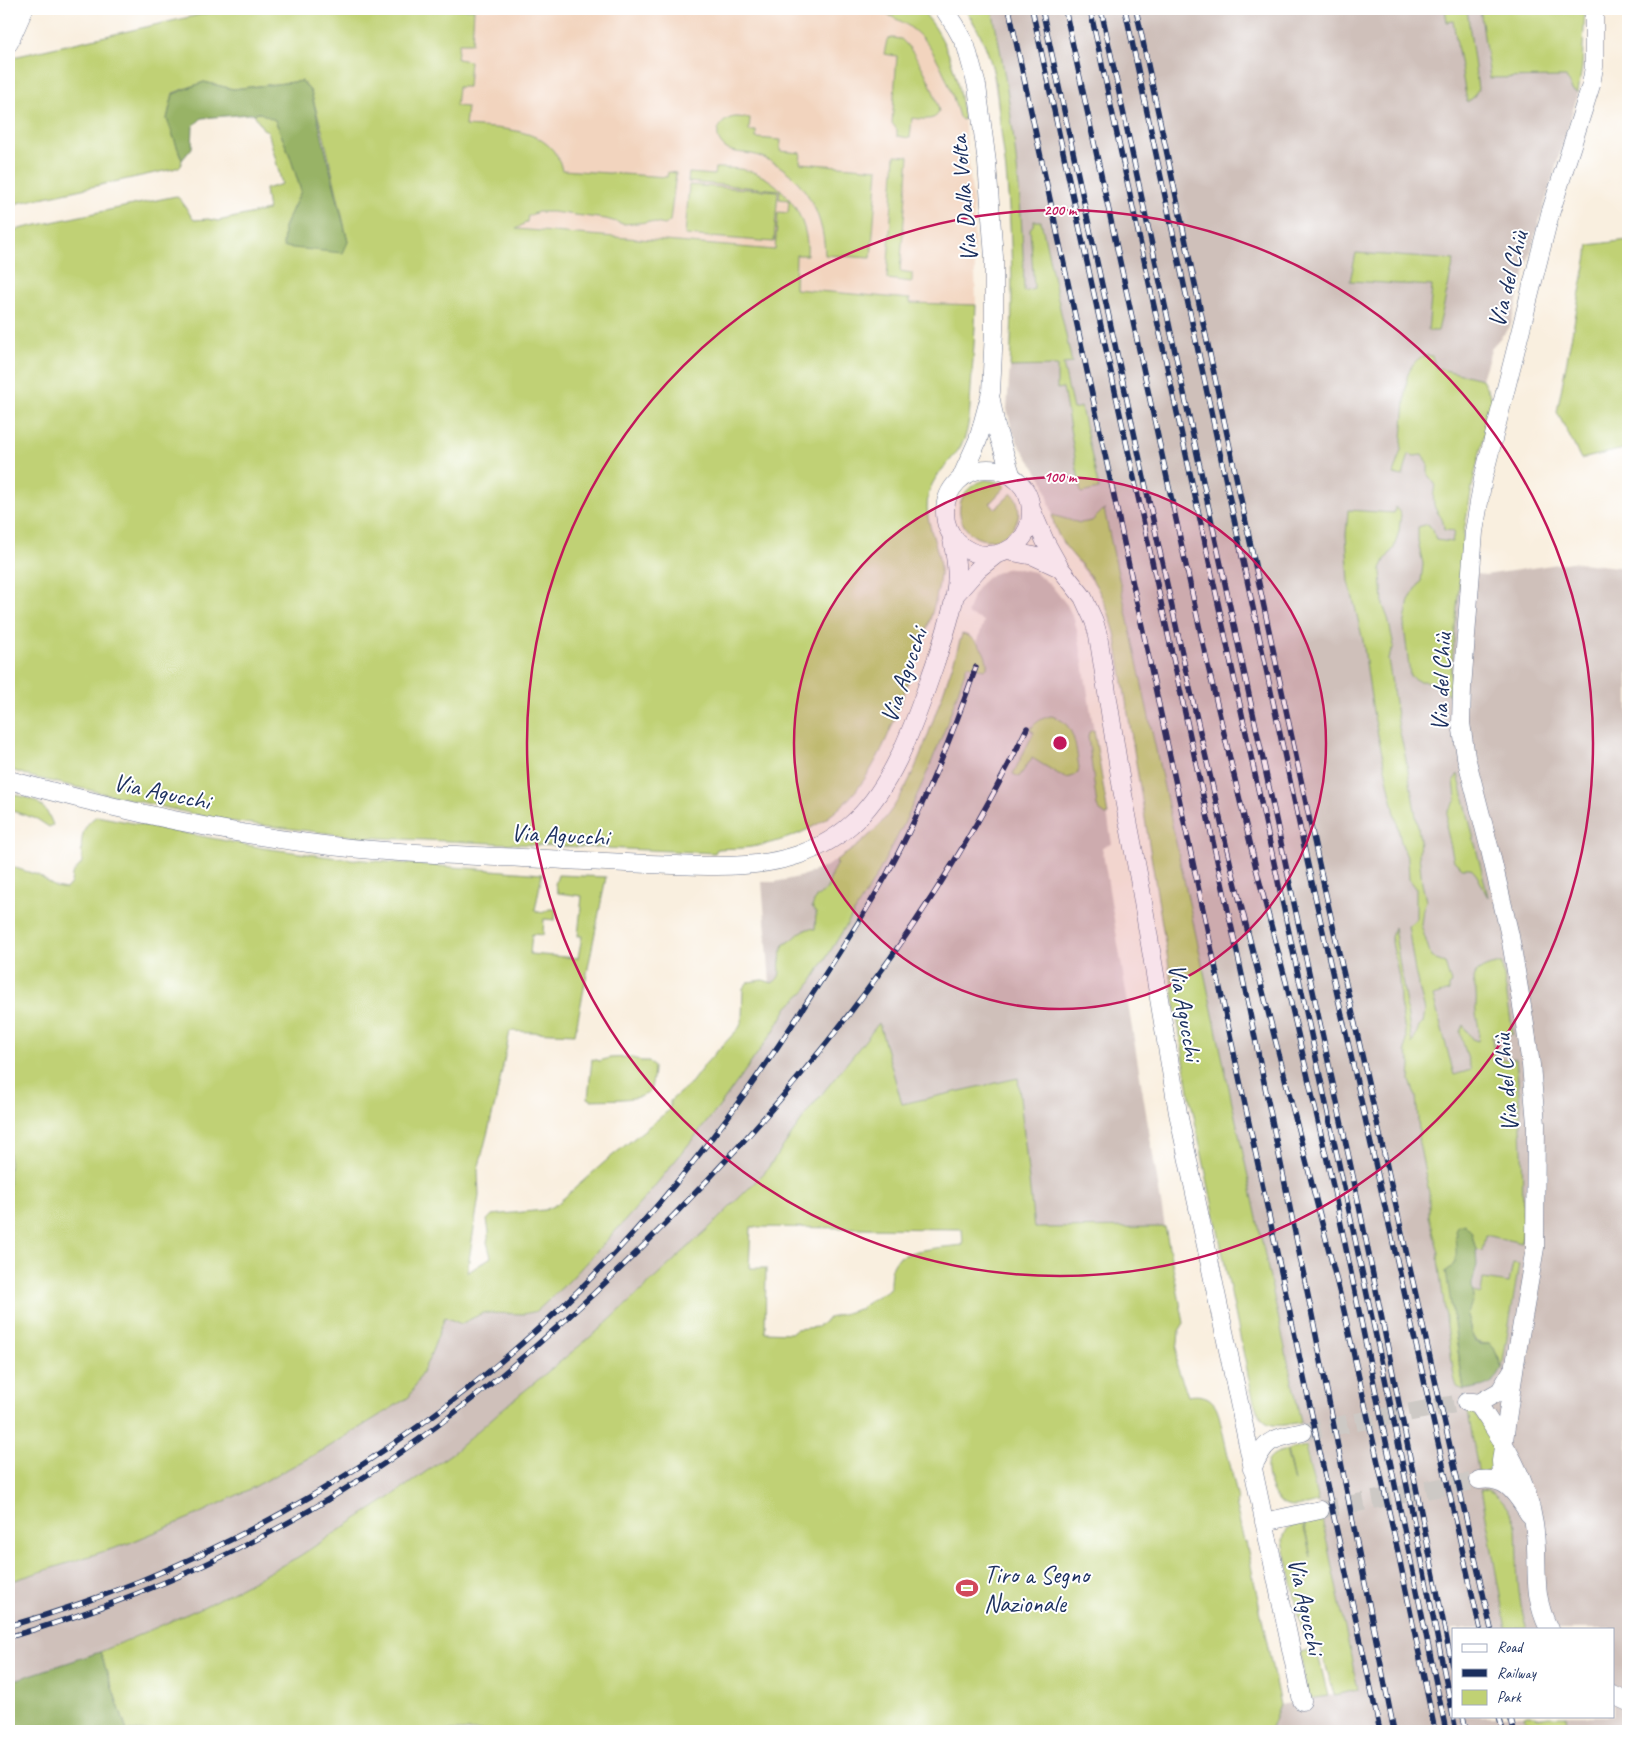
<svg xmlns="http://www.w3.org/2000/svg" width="1637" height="1740" viewBox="0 0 1637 1740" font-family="Caveat,sans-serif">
  <rect width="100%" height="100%" fill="#fff"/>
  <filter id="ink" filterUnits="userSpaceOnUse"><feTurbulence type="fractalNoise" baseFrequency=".02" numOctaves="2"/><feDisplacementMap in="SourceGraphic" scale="10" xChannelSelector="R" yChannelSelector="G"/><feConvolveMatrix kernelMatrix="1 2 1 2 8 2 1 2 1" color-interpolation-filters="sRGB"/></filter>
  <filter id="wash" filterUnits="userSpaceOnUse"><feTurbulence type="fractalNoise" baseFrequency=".0096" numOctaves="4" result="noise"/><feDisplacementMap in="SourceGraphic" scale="20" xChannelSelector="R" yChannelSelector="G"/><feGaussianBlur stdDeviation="1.12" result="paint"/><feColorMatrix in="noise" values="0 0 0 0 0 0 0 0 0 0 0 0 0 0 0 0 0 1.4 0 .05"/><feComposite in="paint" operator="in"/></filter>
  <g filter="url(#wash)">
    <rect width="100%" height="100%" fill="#f9efdf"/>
    <path fill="#f2d4be" d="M438,9H852V10L886,11L887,9H920L930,21L945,44L957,78L964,119L973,205L976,305L910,303L451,270Z"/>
    <path fill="#cfc0ba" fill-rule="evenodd" d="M965,9H1585L1582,67L1578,93L1535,236L1510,327L1492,347L1482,379L1493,400L1474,477L1465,522L1460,572L1485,575L1571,562L1628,568V1731H1270L1280,1705L1358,1690L1301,1422L1281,1426L1271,1425L1261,1419L1256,1410L1252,1394L1190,1097L1115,633L1106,604L1098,589L1058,536L1044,482L1018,443L1011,426L1007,409L1012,337V258L1006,166L991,61L982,38ZM1453,1629H1613V1716H1453Z
      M1015,568L1034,572L1051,585L1067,605L1074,619L1079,638L1112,844L1102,847L1165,1227L1034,1228L1018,1079L901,1104L879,1023L809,1110L765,1172L711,1227L600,1329L506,1406L455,1451L389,1498L298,1557L203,1607L100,1652L9,1682V1582L127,1544L194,1516L254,1487L327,1448L409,1397L429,1359L445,1316L467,1273L548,1217L676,1120L770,983L762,882H775L799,877L825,867L856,847L880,825L901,797L921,754L954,663L962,634L967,635L977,643L984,621L967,614L973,596L980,584L989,576L1005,569Z"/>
    <path fill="#c0d174" stroke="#6e8069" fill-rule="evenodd" d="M216,9H474L472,43H459L457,59L470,61L468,87H458L456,106L467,107L465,126C500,129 553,126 562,170L667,177L668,172L676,173L670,221L665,225L650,222L623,224L606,219L552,212H538L528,216L527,222L516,229L775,250L778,212L788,213L789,200L779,199L780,190L688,182L689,173L714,175L715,168C725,168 736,168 746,170C783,179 810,218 807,255H796L795,289L910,299V303L976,305C975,333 973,360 971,388C970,404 970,422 965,437C957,460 932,472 928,497C923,525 942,547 940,575C938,603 921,645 911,673C881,762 855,830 751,847C740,849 728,848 717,849L715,853L358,837L220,820L32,777L9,769V231L176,196C184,201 188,213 194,220L208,219L218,221L268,210L265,189L282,184L268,131L263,129L254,114L261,113L275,120L290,156L301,191L284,227L348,242L324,137L311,92L302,81L233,89L204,82L173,93L167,119L182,160L181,166L173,169L9,205V58L216,11Z
      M887,9H920C950,39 957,78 964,119L962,120L959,117C950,86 938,48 911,28C904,22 895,19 887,14Z
      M965,9H992C1012,102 1023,197 1024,292L1034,289L1030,229L1033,225L1034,221H1041L1072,363L1063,364L1073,409L1081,407L1099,489L1081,493L1063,388L1057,389V366L1010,367C1014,286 1012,205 1000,124C998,103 997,80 990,60C985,42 976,25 965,9Z
      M1445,9H1467L1478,89L1473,98L1467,102L1453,21L1447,22Z
      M1480,9H1585L1582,67L1578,93L1572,90L1566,77L1490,78Z
      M892,38L901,39C918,54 935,89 939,112C935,122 921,119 912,118L910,138L897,136V130L892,123L897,56L884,54L887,40Z
      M736,117L750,118L749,131H756V138L781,140L780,151L801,153L800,163L878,169L871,258L825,255C824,210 800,169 756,155C746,152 730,154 723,146C711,134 721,118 736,117Z
      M895,155L909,156L900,271L912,273V282L887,279Z
      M689,185L778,191L774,242L685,235Z
      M1628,240V448L1581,459L1557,412L1589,245Z
      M1356,253L1454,260L1438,331H1428L1432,286L1350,281Z
      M1427,355L1432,356L1436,368L1482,379L1493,400L1474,477L1464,531L1449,695L1436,682L1418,681L1410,676L1404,626L1409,600L1421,581L1423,564L1418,541V527L1428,524L1433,530L1436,540L1452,542L1454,531L1444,530C1443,516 1440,518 1435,508C1432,501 1434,491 1435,484L1428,475V462L1422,455L1414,456L1409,454L1403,476L1393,474L1401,450L1407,377C1411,366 1415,358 1427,355Z
      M985,480C992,481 1001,481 1006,486L990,503L995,509L1012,493C1018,499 1020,510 1018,518C1016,525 1010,532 1004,536C965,556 937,495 985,480Z
      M1395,507L1401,514L1399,531L1394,548L1385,560L1381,569L1383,605L1388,618L1394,646L1388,659L1399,728L1405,754L1420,839L1419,854L1422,883L1426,901L1423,909L1421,925L1431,956L1436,960L1445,963L1451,983L1449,987V991L1433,996L1454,1075L1471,1070L1460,1032L1463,1025L1472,1039L1478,1041C1480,1030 1478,1024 1476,1014C1475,1007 1477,1001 1476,994C1476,987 1471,983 1474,976C1478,968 1494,963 1502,964L1513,1034L1492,1037L1495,1060L1516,1059C1522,1120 1524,1181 1522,1243L1485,1235L1482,1251L1476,1250L1471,1231L1452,1267L1455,1332L1464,1390L1457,1387L1454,1377L1438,1260L1439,1253L1429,1216V1193L1418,1138L1419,1132L1416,1097L1410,1081L1411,1063L1405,1052L1406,1037L1400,1003L1399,978L1391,937L1394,927L1412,1044L1419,1027L1423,1023L1425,1011L1415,972L1408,926L1416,919V888L1409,879L1408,860L1401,842L1373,712L1363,641L1349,582L1346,535L1348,510L1394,513Z
      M1104,509L1301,1422C1268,1429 1261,1428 1252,1394L1190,1097L1115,633C1109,612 1102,594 1090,576C1073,552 1058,546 1052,515L1080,523L1092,521Z
      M962,634C975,636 989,654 987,668L984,669L967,665L945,729L926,775L903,826L876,877L807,989L788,1007L773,1032L719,1107L649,1193L622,1224L569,1281L537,1311L524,1314L483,1313L461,1324L445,1317L429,1359L409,1397L327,1448L254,1487L194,1516L127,1544L9,1582V866L38,875L55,887L66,889L71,883L72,874L82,863C81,844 79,827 97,816L263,848L338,858L542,874L535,910C541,914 544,913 549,909H556L555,920L544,919L543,935L532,934L530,954L578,958L582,936H578L582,896L558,893L555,884L558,875L606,877L575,1034L510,1031L496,1100L478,1170L479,1196L467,1273L491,1257L487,1242L489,1232L487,1220L492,1215L545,1210L557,1204L607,1160L668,1111L670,1106V1101L691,1083L706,1063L739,1028L742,1020L743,988L748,982L763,980L772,983C784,976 778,970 780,961C780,955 783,950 784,944C797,940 800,926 815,929L816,913L812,907L816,897C834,889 826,878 837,864L836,860C894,827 915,774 935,715C945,688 954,662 962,634Z
      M1051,716C1075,721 1076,748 1079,768L1078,773L1071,777L1065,778L1032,758L1019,777L1013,774L1034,732L1030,730C1035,722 1042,718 1051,716Z
      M1094,730L1108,815H1106L1099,810L1097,806L1088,737L1089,732Z
      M1458,774L1488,897C1481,886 1480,876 1470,868H1462L1454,861L1446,826L1448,812L1456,800L1454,780Z
      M9,793C32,799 44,800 53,825L49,827L37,819L9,810Z
      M879,1023L902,1104L1018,1078L1034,1228L1165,1227L1184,1323L1179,1331L1176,1364L1188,1396C1204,1393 1215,1398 1219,1415L1238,1500L1235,1502L1244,1541L1246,1542L1280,1705L1270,1731H127L100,1652L203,1607L298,1557L389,1498L455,1451L506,1406L600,1329L711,1226L765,1172L809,1110ZM751,1227L962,1229L963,1245C948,1247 902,1249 895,1262C890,1269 890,1281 890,1289L869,1301L862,1308L829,1318L817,1327L796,1329L791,1333L765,1332L766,1268H749Z
      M631,1057L641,1061H649L654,1067C654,1073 652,1090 648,1093C638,1101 605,1099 591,1100L588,1098L592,1059L599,1061L610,1058Z
      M1513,1263L1519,1264L1502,1368L1498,1356L1489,1344C1474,1344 1472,1337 1469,1323C1468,1319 1466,1315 1468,1311C1470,1303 1473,1303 1473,1292L1481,1294L1483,1279L1509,1283Z
      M1468,1412C1484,1414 1502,1457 1489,1470C1487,1473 1482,1474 1479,1476Z
      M1305,1446L1318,1502C1309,1504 1296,1509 1287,1506C1273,1503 1262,1469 1269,1459C1273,1453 1280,1452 1286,1450L1294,1482L1287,1450Z
      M1481,1489C1498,1489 1511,1512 1516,1526C1518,1564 1515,1591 1527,1629H1506Z
      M1322,1519L1358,1690L1334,1695L1321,1648L1316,1643L1304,1639L1283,1541C1284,1529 1291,1525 1303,1523L1311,1557L1304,1523Z
      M1309,1650L1319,1658L1328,1696L1308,1699L1300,1652Z
      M1525,1716H1536L1537,1718L1547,1716H1566L1568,1731H1528Z"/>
    <path fill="#98b366" stroke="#5a7162" d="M302,81L311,92L348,242L343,253L283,247L284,227L301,191L290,156L275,120L260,113L202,118L193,126L192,148L182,160L167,119L173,94L204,82L233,89Z
      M1464,1224L1471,1231L1476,1250L1477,1265L1472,1284L1473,1300L1467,1315L1471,1333L1475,1341L1481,1344H1489L1494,1348L1502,1368C1496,1386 1481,1387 1464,1390L1446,1271C1465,1260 1450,1243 1458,1226Z
      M100,1652L127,1731H9V1682Z"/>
  </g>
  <g filter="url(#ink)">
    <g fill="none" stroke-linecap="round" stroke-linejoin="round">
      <path stroke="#cdc9c5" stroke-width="18" stroke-dasharray="18 9" stroke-linecap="butt" d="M1303,1432L1466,1402
        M1320,1510L1479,1480"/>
      <g stroke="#69728b" stroke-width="19">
        <path id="minor" d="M944,9L955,26L966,46L977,86L987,163L994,257V331L991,392L978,440L961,478
          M9,43L24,9
          M991,400L996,427L1011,474
          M945 512a43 43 0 1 1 86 0a43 43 0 1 1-86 0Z
          M1032,511L1045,541L1060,568L1083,597L1094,621L1098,635L1122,789L1140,884L1178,1113L1302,1701
          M1007,551L1034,556L1060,568
          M955,595L978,569L997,554
          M9,780C107,807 207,830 308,843C372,852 436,854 500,857C569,860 638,864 708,866C851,869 888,801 930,678C939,652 951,620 955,594C959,574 955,554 951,534
          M1466,1402H1474L1480,1407C1505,1444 1527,1478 1534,1524C1540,1562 1530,1592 1549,1629
          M1477,1404L1500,1391L1512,1371
          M1252,1469C1266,1438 1272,1439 1303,1432
          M1479,1480C1507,1476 1515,1493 1529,1514
          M1505,1483L1502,1475L1501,1461L1515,1364L1535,1248L1536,1124L1531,1065L1524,1018L1510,936L1490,850L1466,757L1461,723L1462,688L1474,532L1483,479L1550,214L1591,85L1594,67V9
          M1264,1522L1320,1510
          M1613,1695L1628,1702"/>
      </g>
      <use href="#minor" stroke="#fff" stroke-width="18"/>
      <g stroke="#1b2f5e" stroke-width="5.5">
        <path id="rail" d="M1009,9L1380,1731
          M1032,9L1242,975L1311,1310L1394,1731
          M1042,9L1185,667L1231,866L1342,1302L1398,1552L1435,1731
          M1065,9L1207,662L1257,872L1286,982L1333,1186L1446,1731
          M1090,9L1343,1183L1389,1397L1456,1731
          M1101,9L1354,1181L1453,1670
          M1125,9L1308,865L1480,1629
          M1136,9L1319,864L1491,1629
          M9,1626C222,1566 421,1446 578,1291C667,1203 744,1101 811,996C837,956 863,917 886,876C923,809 951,739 976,667
          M9,1637C135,1601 257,1547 367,1475C465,1411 555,1333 638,1251C794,1098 932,925 1027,728
          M1463,1716L1466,1731
          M1499,1716L1503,1731
          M1510,1716L1514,1731"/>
      </g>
      <use href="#rail" stroke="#fff" stroke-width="4" stroke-dasharray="11" stroke-linecap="butt"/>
    </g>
  </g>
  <circle cx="1060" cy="743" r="266" fill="#c2185b" fill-opacity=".12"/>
  <g fill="none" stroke="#c2185b" stroke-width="2.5">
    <circle cx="1060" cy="743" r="266"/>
    <circle cx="1060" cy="743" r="533"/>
  </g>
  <defs>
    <g id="stadium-bare" transform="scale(1.725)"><path d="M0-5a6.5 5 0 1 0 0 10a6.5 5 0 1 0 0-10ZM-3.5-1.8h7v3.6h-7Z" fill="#d1495b" stroke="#fff" stroke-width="2.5" paint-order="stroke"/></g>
  </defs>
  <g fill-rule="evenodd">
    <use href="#stadium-bare" x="967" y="1588"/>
  </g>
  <g text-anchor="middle" stroke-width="4" stroke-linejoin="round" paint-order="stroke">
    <g font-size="25" fill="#1b2f5e" stroke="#fff">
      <text transform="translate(963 199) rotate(-95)" y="9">Via Dalla Volta</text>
      <text transform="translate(1507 279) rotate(-76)" y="9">Via del Chiù</text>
      <text transform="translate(903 675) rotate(-71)" y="9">Via Agucchi</text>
      <text transform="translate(1440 682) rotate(-88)" y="9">Via del Chiù</text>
      <text transform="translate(162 791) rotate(12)" y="9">Via Agucchi</text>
      <text transform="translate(560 834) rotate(3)" y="9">Via Agucchi</text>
      <text transform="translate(1186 1012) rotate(80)" y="9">Via Agucchi</text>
      <text transform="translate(1505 1083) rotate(-95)" y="9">Via del Chiù</text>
      <text transform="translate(1307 1606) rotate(78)" y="9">Via Agucchi</text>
    </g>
    <g font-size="25" fill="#1b2f5e" stroke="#fff" text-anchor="start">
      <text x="984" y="1583">Tiro a Segno<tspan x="984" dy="29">Nazionale</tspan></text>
    </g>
  </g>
  <circle cx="1060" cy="743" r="8" fill="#c2185b" stroke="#fff" stroke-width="2.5"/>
  <g font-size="15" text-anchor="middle" font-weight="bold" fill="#c2185b" stroke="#fff" stroke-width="4" stroke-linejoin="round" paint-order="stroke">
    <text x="1060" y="215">200 m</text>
    <text x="1060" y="482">100 m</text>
  </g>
  <rect width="1637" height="1740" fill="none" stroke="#fff" stroke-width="30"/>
  <rect x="1452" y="1628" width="162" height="90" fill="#ffffff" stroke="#a4acbf"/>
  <rect x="1462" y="1644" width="25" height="8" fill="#ffffff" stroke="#a4acbf"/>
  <text x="1497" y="1652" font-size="15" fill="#1b2f5e">Road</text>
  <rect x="1462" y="1669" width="25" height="8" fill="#1b2f5e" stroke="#a4acbf"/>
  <text x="1497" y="1678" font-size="15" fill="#1b2f5e">Railway</text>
  <rect x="1462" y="1690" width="25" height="15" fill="#c0d174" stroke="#a4acbf"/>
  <text x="1497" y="1702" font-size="15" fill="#1b2f5e">Park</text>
</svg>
